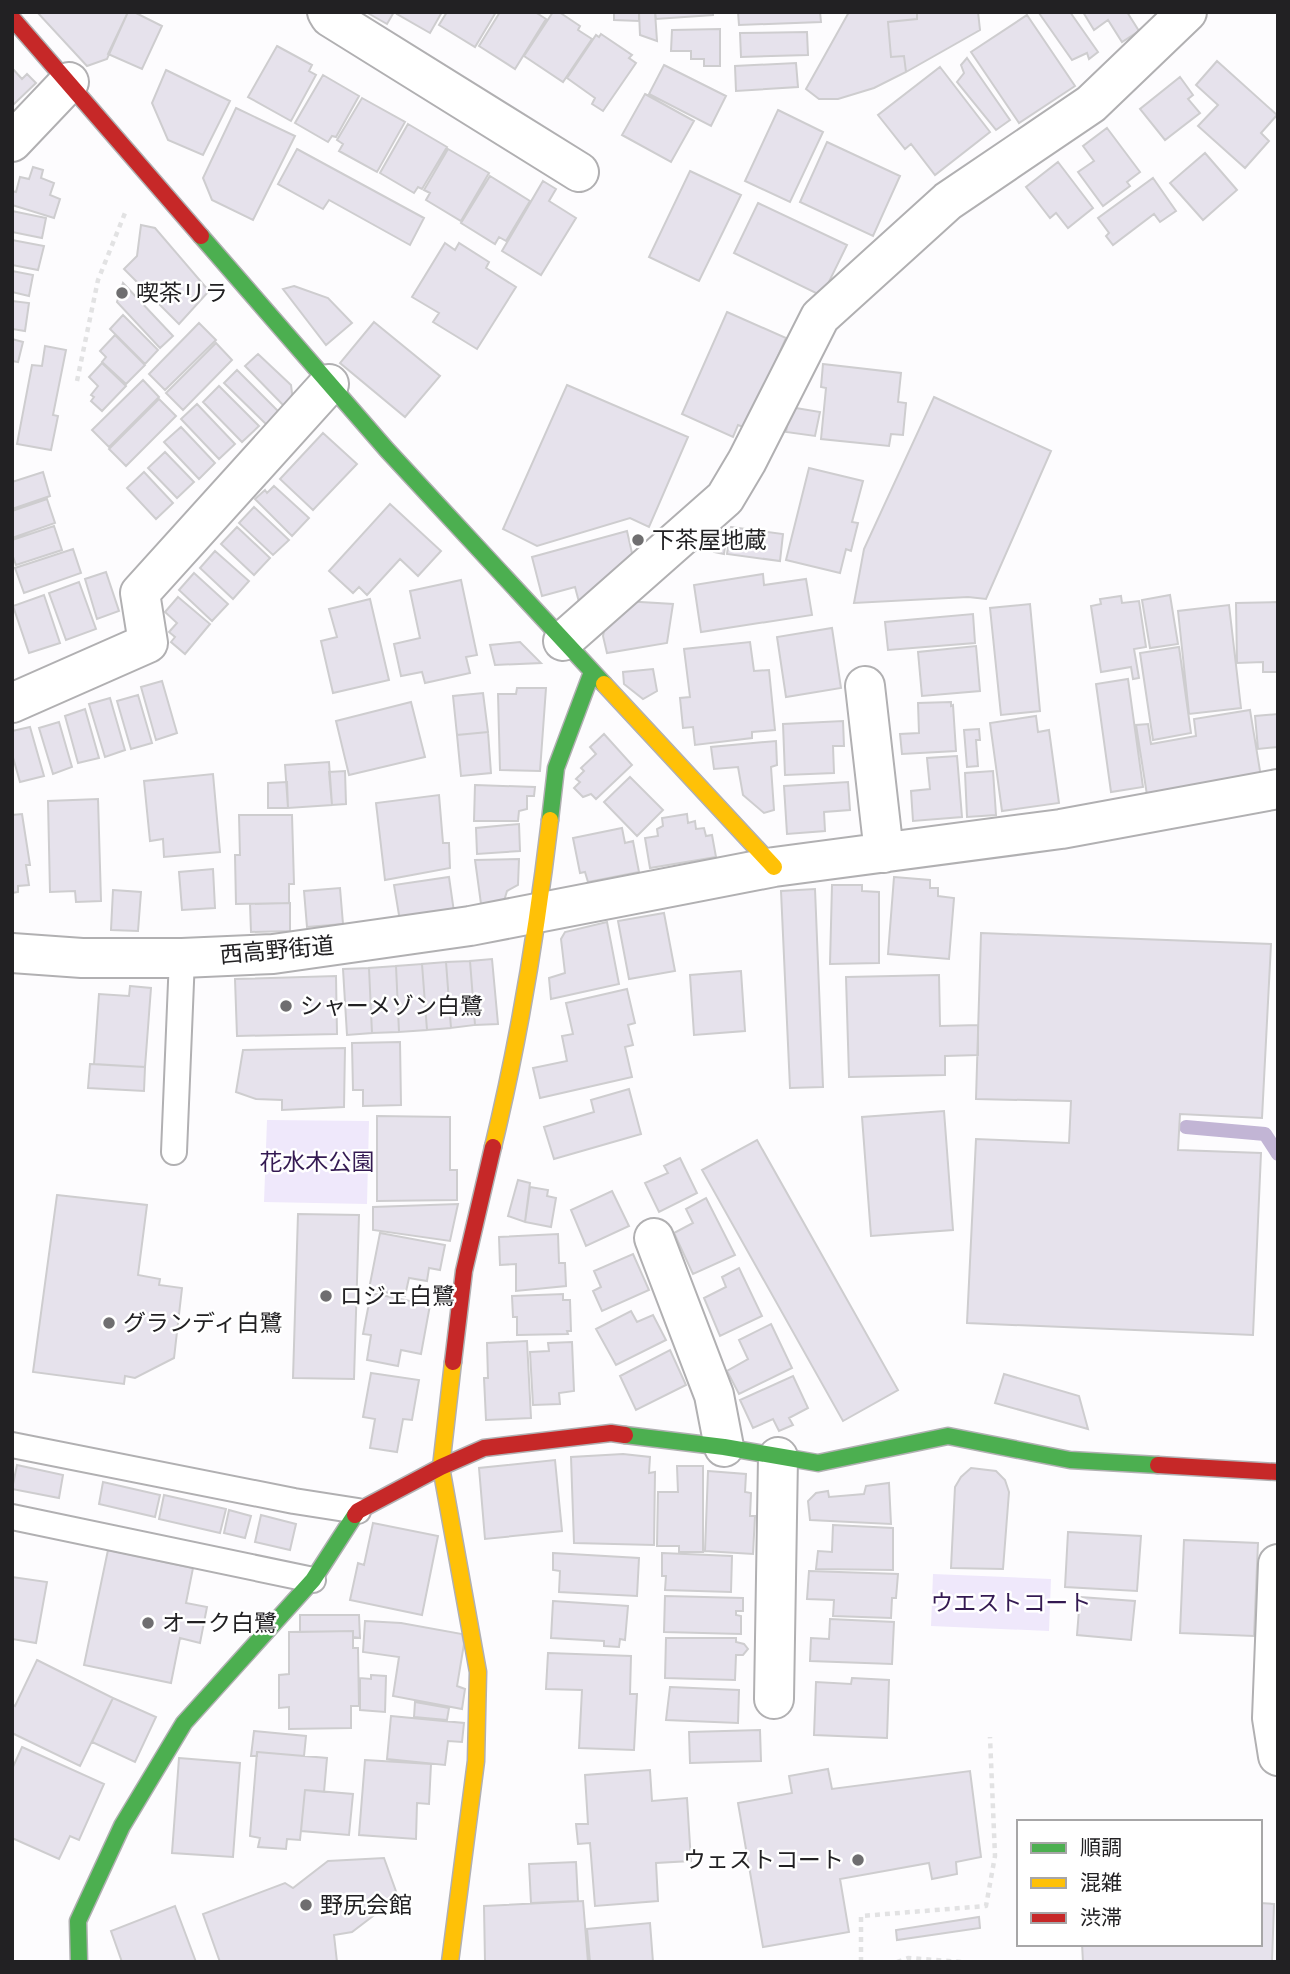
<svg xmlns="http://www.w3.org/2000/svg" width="1290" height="1974" viewBox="0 0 1290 1974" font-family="'IBM Plex Sans','Noto Sans JP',sans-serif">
  <rect width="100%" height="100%" fill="#fdfcfe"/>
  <path fill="#efe8fb" d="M267,1120L369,1121L367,1204L264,1202Z
    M933,1574L1051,1579L1049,1631L931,1626Z"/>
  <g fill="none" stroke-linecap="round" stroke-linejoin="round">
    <path stroke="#c2b5d5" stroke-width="14" d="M1186,1127L1265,1134L1278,1154"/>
  </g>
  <path fill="#e6e2ec" stroke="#cecdcf" stroke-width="2" d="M37,12H128L107,59L87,66Z
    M128,12H134L162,26L142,69L108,54Z
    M366,12H394L387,24Z
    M398,12H442L430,33L397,14Z
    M447,12H496L475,47L439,25Z
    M500,12H535L546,19L515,69L479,46Z
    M553,12H559L580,26L578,30L592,39L563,82L524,56Z
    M614,12H639V21L614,20Z
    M639,12H655L657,41L640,35Z
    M655,12H713V15L656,19Z
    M738,12H820L821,22L739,25Z
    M849,12H917V19L888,22L891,57L904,56L906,72L874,88L838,99H819L806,89Z
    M917,12H978L980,30L906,72L904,56L891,57L888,22L917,19Z
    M1070,12L1098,52L1089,59L1087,53L1072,60L1039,13Z
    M1083,12H1127L1139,31L1122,42L1108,20L1094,30Z
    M1027,15L1075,86L1019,123L971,52Z
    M720,29V66H704V59H691V51H671L672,30Z
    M807,32L808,55L741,57L740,33Z
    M601,34L632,55L629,58L636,63L603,111L592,104L595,98L567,78L596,35L599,37Z
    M277,46L312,65L309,71L316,75L291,121L248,97Z
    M967,58L1010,120L996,130L957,82L964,73L961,65Z
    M1217,61L1277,115L1261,133L1269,141L1245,168L1198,126L1218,105L1196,85Z
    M796,63L798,87L736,91L735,66Z
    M664,65L726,96L711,126L649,94Z
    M940,67L990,132L935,175L911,144L905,149L878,115Z
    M12,68L22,79L27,74L36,83L12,106Z
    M166,70L230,101L203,155L168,140L152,103Z
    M323,75L359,96L336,137L332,136L328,142L295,123Z
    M1180,77L1193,95L1188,99L1200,113L1165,140L1140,109Z
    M645,94L694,121L671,162L622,135Z
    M362,98L405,122L377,172L339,151L343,144L337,140Z
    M236,108L295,136L253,220L212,200L203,178Z
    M778,110L823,132L790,202L745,181Z
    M408,124L447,147L422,189L418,187L414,193L380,173Z
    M1107,128L1140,172L1127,182L1130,186L1103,206L1078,172L1094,161L1083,146Z
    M827,142L900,176L873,236L800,202Z
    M297,149L424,218L410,245L329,200L323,209L278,184Z
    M448,149L489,173L461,221L426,200L430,193L424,190Z
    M1205,153L1237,190L1203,220L1170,183Z
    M1058,162L1093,208L1068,228L1056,213L1050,218L1026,187Z
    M33,167L43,170L41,178L54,183L50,195L60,199L54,218L12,205V191L16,192L20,177L29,179Z
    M690,171L741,195L699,281L649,257Z
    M490,176L530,201L506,241L499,237L495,244L461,223Z
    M1153,178L1176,211L1160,222L1154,214L1113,245L1106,236L1109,233L1098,218Z
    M543,181L556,189L549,201L576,218L541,275L502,251Z
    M758,203L847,245L822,296L734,253Z
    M12,211L46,218L42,238L12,232Z
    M141,225L155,228L209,291L179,324L124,269L137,256Z
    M12,240L44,246L38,270L12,265Z
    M445,243L455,250L459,243L489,262L486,268L516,287L477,349L433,322L439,313L412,297Z
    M12,271L33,275L29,296L12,292Z
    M123,283L173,336L160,348L117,302Z
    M294,286L328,298L352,323L326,345L283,289Z
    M12,301L29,303L25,331L12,329Z
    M727,312L786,338L746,428L738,425L733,437L682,414Z
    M123,315L158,350L145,364L110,329Z
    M374,322L440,376L405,417L340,363Z
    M199,323L216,340L165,390L149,374Z
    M115,335L145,365L126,384L102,362L106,357L100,351Z
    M12,339L23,342L18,362L12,361Z
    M216,343L232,360L183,410L166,393Z
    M45,346L66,350L53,415L58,416L51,450L17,444L32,365L42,366Z
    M258,354L291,385L293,401L286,408L245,366Z
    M102,363L126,386L102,411L91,401L94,397L91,395L98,386L89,377Z
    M823,364L901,373L898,402L906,403L903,435L891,434L889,446L821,439L826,388L821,387Z
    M237,370L280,413L268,426L224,383Z
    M143,380L159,397L109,447L92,430Z
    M567,385L688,437L649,527L630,518L537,546L503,529Z
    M219,386L259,426L242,442L203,402Z
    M934,397L1051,451L986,599L968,597L854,603L864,549Z
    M159,399L176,416L126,466L109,449Z
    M197,404L235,444L219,459L181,419Z
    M790,407L820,412L815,436L786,432Z
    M181,427L215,463L199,479L164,442Z
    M323,433L357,464L313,510L280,479Z
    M165,452L194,482L177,498L148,468Z
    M809,468L863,481L852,522L858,523L851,551L846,549L840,573L786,560Z
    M43,472L50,496L12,509V482Z
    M144,472L173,503L156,519L127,488Z
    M274,486L309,518L292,536L255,499L265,490L267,493Z
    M47,499L55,523L12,538V511Z
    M390,504L441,551L418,576L400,559L367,595L359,587L353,593L329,571Z
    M254,507L289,540L273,555L239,523Z
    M54,526L62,550L16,565L12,554V540Z
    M237,527L270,558L254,575L221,544Z
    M731,527L783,534L780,561L727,554Z
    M717,530L727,532L724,554L714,552Z
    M627,531L634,562L579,602L575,587L542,596L532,557Z
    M73,549L81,573L24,593L15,568Z
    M215,551L249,581L233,599L200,568Z
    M106,572L119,611L97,619L85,579Z
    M194,573L228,604L212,621L179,590Z
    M763,574L764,585L806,579L812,615L701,632L694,585Z
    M461,580L477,655L466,657L470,673L425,683L422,672L401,676L394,644L420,638L410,591Z
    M79,582L96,629L66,640L49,593Z
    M44,595L60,643L29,653L13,606Z
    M1170,595L1178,644L1150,648L1142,600Z
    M1121,596L1122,603L1139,601L1146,647L1134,649L1139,678L1133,679L1131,667L1101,672L1091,606L1101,604L1100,599Z
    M178,597L210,624L185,654L171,642L175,637L169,632L177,623L165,612Z
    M370,599L389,680L333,693L321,641L337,637L329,609Z
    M624,601L673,604L667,643L607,653L603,636L607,616Z
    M1278,602V672H1263V662L1237,663L1236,603Z
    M1030,604L1040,711L1001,715L990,608Z
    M1229,605L1241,708L1189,714L1178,611Z
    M973,614L975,643L888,650L885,622Z
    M832,628L841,688L786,697L777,637Z
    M520,642L541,663L495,665L490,645Z
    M750,642L754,671L769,670L775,730L752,732V738L695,745L693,727L683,728L680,698L690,697L684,649Z
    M976,646L980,691L922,696L918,652Z
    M1179,647L1191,733L1153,740L1140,653Z
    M653,669L657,691L643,699L624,684L623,672Z
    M1128,679L1143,787L1111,792L1096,684Z
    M162,681L177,733L156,740L141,687Z
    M517,688H546L540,771L500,770L498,694H516Z
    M483,693L488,732L457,735L453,696Z
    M138,695L152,743L131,749L117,701Z
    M110,698L125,750L105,757L89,704Z
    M411,702L425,757L349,775L336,721Z
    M951,702V706L953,705L956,751L902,754L900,734L919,733L918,703Z
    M85,709L99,758L78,763L65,716Z
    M1250,710L1261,777L1147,795L1136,725L1148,724L1151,744L1196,736L1194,719Z
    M1278,714V747L1258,749L1255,716Z
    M1036,716L1038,732L1049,730L1059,803L1002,811L990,723Z
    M843,721L844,746H833L834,773L785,775L783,724Z
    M59,722L72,767L53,774L39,728Z
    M30,727L44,776L20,782L12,754V731Z
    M979,729L980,740H976L978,766L967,767L964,730Z
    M488,732L491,773L461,776L457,735Z
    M604,734L632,765L596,799L591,794L583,797L574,788L580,782L576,779L584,771L581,768L596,754L590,747Z
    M776,741L777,765L771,767L774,810L764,813L743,795L738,767L714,769L711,747Z
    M957,756L962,817L913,821L911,791L930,789L927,758Z
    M329,762L332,805L288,808L285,765Z
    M345,771L346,804L332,805L329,772Z
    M993,771L996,815L967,817L965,773Z
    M213,774L220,852L164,857L163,839L150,841L144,781Z
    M630,777L663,810L637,836L604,802Z
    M287,782L288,808H268V783Z
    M848,782L850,810L824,812L825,831L787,834L784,786Z
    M475,785L535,787L534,796H527V809L519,811L518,821H474Z
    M439,795L443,843H449L450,868L385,880L376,803Z
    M98,799L101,901L76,902L75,891L50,892L48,801Z
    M22,814L30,865H26L29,885L18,886V892L12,893V815Z
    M687,814L688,823L695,821L696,829L704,828L706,836L712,835L716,857L650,868L645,838L658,836L657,829L663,826L662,818Z
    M239,815H292L294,884H289V903L236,904L235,855H240Z
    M519,824L520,851L477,854L476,828Z
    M622,828L625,843L633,841L639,872L588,882L585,872L580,873L573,838Z
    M519,859L518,885L507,891L504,901L481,904L475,860Z
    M213,869L215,908L182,910L179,872Z
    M449,877L454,912L400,921L394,885Z
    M894,877L930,880V888H938V896L954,898L949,959L888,954Z
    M832,885H862V891L879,892V963L830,964Z
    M340,888L343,924L307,927L304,891Z
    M815,889L823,1087L790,1088L781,891Z
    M113,890L141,892L138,931L111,930Z
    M290,903V931L251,932L250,904Z
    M664,913L675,971L629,979L618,921Z
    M607,922L619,984L551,999L549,978L565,973L561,939L565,932Z
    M981,933L1271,944L1262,1118L1180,1114L1178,1150L1261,1153L1253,1335L967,1323L976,1139L1069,1143L1071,1101L976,1099Z
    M492,959L498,1024L475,1025L470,961Z
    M470,961L475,1025L451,1028L446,962Z
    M446,962L451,1028L427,1030L422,964Z
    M422,964L427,1030L399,1032L396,966Z
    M396,966L399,1032L372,1033L369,968Z
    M369,968L372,1033L347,1035L343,969Z
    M741,971L745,1031L694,1035L690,975Z
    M939,975L940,1026L978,1025V1055L945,1056V1075L849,1077L846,977Z
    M336,976L337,1034L237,1036L235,979Z
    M130,986L151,988L145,1067L94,1064L99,994L129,996Z
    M627,989L635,1023L628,1025L633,1045L625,1047L632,1077L540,1098L533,1068L567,1061L562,1036L573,1034L566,1003Z
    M400,1042L401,1105L363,1106V1090H353L352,1043Z
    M345,1048L344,1107L282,1110V1100L256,1099L236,1092L243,1050Z
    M90,1064L145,1067L144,1091L88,1088Z
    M629,1089L641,1134L554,1159L544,1127L594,1112L591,1100Z
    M944,1111L953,1230L871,1236L862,1117Z
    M377,1116L450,1117V1170H457V1200L377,1201Z
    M757,1140L898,1390L843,1421L702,1170Z
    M680,1158L697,1193L659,1212L645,1183L668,1173L664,1166Z
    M518,1180L530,1183L525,1222L508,1216Z
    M530,1187L548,1190L547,1196L556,1198L551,1227L525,1222Z
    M612,1191L629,1226L586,1246L571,1210Z
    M57,1195L147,1205L138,1275L160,1279L159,1285L182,1288L174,1358L135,1378L125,1376L124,1384L33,1372Z
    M706,1198L735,1255L693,1274L674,1233L693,1223L686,1209Z
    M458,1204L450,1241L373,1230V1207Z
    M298,1214L359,1215L354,1379L293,1378Z
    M380,1233L445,1245L440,1270L429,1268L427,1281L409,1278L405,1296L369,1289Z
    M558,1234L559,1263H565L566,1286L516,1291V1264L500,1265L499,1237Z
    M633,1254L649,1290L602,1311L593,1291L601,1287L594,1271Z
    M739,1268L762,1316L720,1336L704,1298L726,1287L722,1277Z
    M371,1293L430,1305L421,1354L401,1350L398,1366L367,1360L371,1335L363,1334Z
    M563,1294V1300H570L571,1331H567L568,1334L517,1335V1317H513L512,1296Z
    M631,1311L637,1322L653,1315L666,1340L616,1365L596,1329Z
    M771,1324L792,1368L739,1394L727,1371L748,1359L739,1340Z
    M527,1341L531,1418L486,1420L484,1378H488L487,1343Z
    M572,1342L574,1391L559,1393L560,1404L533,1405L530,1352L549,1351L548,1343Z
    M670,1350L686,1385L636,1410L620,1376Z
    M371,1373L419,1380L412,1420L403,1419L397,1452L370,1448L375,1419L363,1417Z
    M1004,1374L1079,1396L1088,1429L995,1403Z
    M793,1376L808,1408L789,1418L793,1425L779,1431L773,1419L753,1428L740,1400Z
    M623,1454L650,1457L649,1473L655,1472L654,1545L574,1543L571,1457Z
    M555,1460L562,1531L485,1539L479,1468Z
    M17,1465L63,1475L59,1498L12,1489Z
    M677,1466H703V1552H679V1546H657L658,1492H678Z
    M971,1468L996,1471L1005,1480L1009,1492L1003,1569L951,1568L955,1487L961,1477Z
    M708,1471L746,1474L745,1492L751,1493L750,1516H755L753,1554L705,1551Z
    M103,1482L160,1495L155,1517L99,1504Z
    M889,1483L891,1524L810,1520L808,1501L816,1493L828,1491L829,1497L864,1494L866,1486Z
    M164,1495L226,1509L220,1533L159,1519Z
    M229,1510L251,1516L245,1538L224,1533Z
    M261,1515L296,1524L290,1550L255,1542Z
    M373,1523L438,1536L422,1615L350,1600L358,1563L364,1565Z
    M833,1525L893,1528V1570L816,1569L818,1551L832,1552Z
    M1068,1532L1141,1536L1137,1591L1065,1587Z
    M1184,1540L1258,1543L1254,1636L1180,1633Z
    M108,1550L193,1568L186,1603L207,1607L200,1643L180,1638L171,1683L84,1665Z
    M553,1553L639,1558L637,1596L559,1592L560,1571L553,1570Z
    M662,1553L732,1556L731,1592L665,1590L666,1576H662Z
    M809,1571L898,1574L896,1598H892L891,1618L833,1616L834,1600L807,1599Z
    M12,1577L47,1582L36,1643L12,1639Z
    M665,1596L743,1598V1611H736V1615L741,1616V1634L664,1632Z
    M1080,1597L1135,1601L1131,1640L1077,1635Z
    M553,1601L628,1606L625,1640L620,1639L619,1647L604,1646V1641L551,1638Z
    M300,1615H359L360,1638L353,1637V1631L300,1632Z
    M830,1619L894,1622L892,1664L810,1661L811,1638L829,1639Z
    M365,1621L401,1623L462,1634L464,1644L457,1686L465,1689L462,1709L393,1696L399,1657L363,1652Z
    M353,1631V1648H358L359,1706H351V1728L289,1729V1707L279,1708V1675L289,1674V1632Z
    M666,1638H736V1642L744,1644L748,1649L743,1655H736L735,1680L665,1678Z
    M548,1653L631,1656L630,1694H637L634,1750L579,1748L582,1690L546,1689Z
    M37,1660L113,1698L80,1766L12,1733V1704L15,1706Z
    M371,1675L386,1676L385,1712L360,1710V1678L371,1679Z
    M852,1678L889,1680L887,1738L814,1735L816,1682L851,1684Z
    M670,1687L739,1690L738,1723L666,1720Z
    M113,1698L156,1717L135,1762L92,1742Z
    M415,1702L449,1708L447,1720L414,1717Z
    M391,1716L464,1723L462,1742L448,1741L445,1765L387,1759Z
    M760,1730L761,1761L690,1763L689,1732Z
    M254,1731L306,1736L304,1756L257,1752V1756H251Z
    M22,1747L104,1784L79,1840L70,1836L59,1859L12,1838V1769Z
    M257,1752L327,1758L324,1792L305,1790L300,1840L287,1839L286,1849L258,1847L260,1838L250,1836Z
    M179,1758L240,1763L233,1857L172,1853Z
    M365,1760L431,1764L429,1804L417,1803L416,1839L359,1835Z
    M828,1769L832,1789L970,1771L981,1857L956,1862L957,1874L932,1879L929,1863L840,1879L849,1932L763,1947L738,1803L792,1793L789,1776Z
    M650,1770L652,1801L687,1798L691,1861L656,1863L658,1901L595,1906L590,1843L578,1844L576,1824H588L585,1775Z
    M305,1790L353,1794L349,1835L301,1831Z
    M384,1858L398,1897L352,1932L334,1935L337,1962H220L203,1914L285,1883L293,1888L328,1861Z
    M576,1862L578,1901L531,1903L529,1864Z
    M583,1901L588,1962H485L484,1906Z
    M1260,1903L1274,1904L1272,1962H1083L1082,1944H1260Z
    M175,1906L196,1962H122L111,1931Z
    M979,1917L980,1928L897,1940L896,1930Z
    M650,1923L653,1962H590L587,1929Z"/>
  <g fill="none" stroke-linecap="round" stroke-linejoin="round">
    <g stroke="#b1b0b2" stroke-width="28">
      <path id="lane" d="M174,1152L182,958
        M12,1445L294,1501L358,1511
        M12,1517L313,1580"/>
    </g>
    <g stroke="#b1b0b2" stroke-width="42">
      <path id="street" d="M327,12L330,17L579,172
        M12,142L69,82
        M563,641L725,498L747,461L820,317L948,201L1091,104L1187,12
        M865,686L884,853
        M12,703L148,643L140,593L329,384
        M12,953L82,958H182L273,954L470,926L774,867L1061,829L1278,789
        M654,1238L714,1395L724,1447
        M1278,1564L1272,1718L1278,1756
        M774,1699L778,1457"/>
    </g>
    <g stroke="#b1b0b2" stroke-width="19">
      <path id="fast" d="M201,236L387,450L604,684
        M550,820L556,768L592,672
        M625,1435L724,1447L818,1463L948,1436L1070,1460L1158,1465
        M79,1962L78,1921L122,1826L184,1723L313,1580L355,1515"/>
    </g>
    <g stroke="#b1b0b2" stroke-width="19">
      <path id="slow" d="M604,684L774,867
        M493,1147C519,1040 537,930 550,820
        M450,1962L476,1761L478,1672L441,1467L453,1362"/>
    </g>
    <g stroke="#b1b0b2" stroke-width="19">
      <path id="jam" d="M12,18L201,236
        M453,1362L464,1271L493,1147
        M1158,1465L1278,1472
        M355,1515L358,1511L441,1467L484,1448L611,1433L625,1435"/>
    </g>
    <path stroke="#e2e2e3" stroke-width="4.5" stroke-dasharray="5 5" stroke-linecap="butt" d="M77,381L98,280L125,213
      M861,1962V1916L986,1906L995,1856L990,1737
      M897,1962L908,1958L962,1962"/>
    <use href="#lane" stroke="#fff" stroke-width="24"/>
    <use href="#street" stroke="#fff" stroke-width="38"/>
    <use href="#fast" stroke="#4caf50" stroke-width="16"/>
    <use href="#slow" stroke="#ffc107" stroke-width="16"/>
    <use href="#jam" stroke="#c62828" stroke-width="16"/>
  </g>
  <g fill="#6f6e70" stroke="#fff" stroke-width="2.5">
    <circle cx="122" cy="293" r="7"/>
    <circle cx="638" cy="540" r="7"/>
    <circle cx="286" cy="1006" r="7"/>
    <circle cx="326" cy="1296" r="7"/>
    <circle cx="109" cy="1323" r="7"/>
    <circle cx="148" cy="1623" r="7"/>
    <circle cx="858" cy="1860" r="7"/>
    <circle cx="306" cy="1905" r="7"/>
  </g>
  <g text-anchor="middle" stroke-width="5" stroke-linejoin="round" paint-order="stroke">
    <g font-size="23" fill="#222123" stroke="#fff" text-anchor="start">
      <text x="136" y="301">喫茶リラ</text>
      <text x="652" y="548">下茶屋地蔵</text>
      <text x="300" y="1014">シャーメゾン白鷺</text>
      <text x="340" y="1304">ロジェ白鷺</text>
      <text x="123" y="1331">グランディ白鷺</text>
      <text x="162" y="1631">オーク白鷺</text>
      <text x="844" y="1868" text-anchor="end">ウェストコート</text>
      <text x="320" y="1913">野尻会館</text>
    </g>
    <g font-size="23" fill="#222123" stroke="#fff">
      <text transform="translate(277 950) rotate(-5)" y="8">西高野街道</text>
    </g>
    <g font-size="23" fill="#341a52" stroke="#fff">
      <text x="317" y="1170">花水木公園</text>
      <text x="1011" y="1611">ウエストコート</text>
    </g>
  </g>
  <rect width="1290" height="1974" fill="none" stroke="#222123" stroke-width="28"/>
  <rect x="1017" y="1820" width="245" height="126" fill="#ffffff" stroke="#a7a6a7" stroke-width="2"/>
  <rect x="1031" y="1843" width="35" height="10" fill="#4caf50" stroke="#a7a6a7" stroke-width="2"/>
  <text x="1080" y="1855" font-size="21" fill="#222123">順調</text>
  <rect x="1031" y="1878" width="35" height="10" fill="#ffc107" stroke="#a7a6a7" stroke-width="2"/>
  <text x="1080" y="1890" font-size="21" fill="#222123">混雑</text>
  <rect x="1031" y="1913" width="35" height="10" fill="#c62828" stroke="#a7a6a7" stroke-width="2"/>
  <text x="1080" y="1925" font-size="21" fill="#222123">渋滞</text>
</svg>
